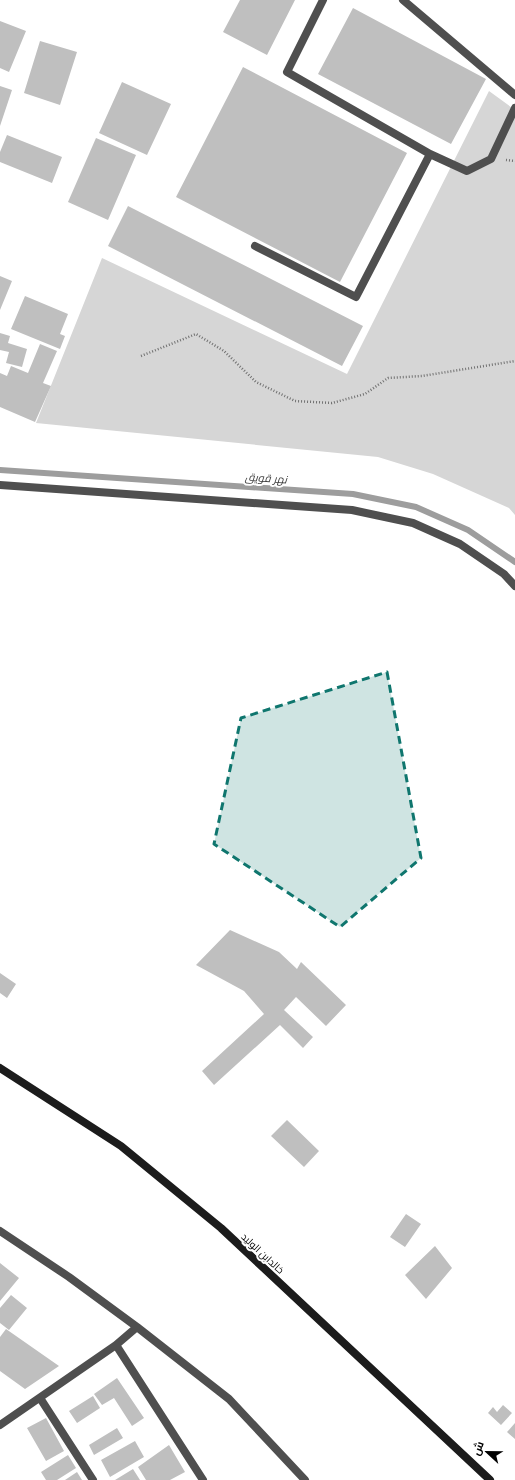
<svg xmlns="http://www.w3.org/2000/svg" width="515" height="1480" viewBox="0 0 515 1480" font-family="Raleway,Cairo,sans-serif">
  <rect width="100%" height="100%" fill="#fff"/>
  <path fill="#d6d6d6" d="M489,91L515,110V515L509,508L433,474L378,457L36,423L102,258L347,374Z"/>
  <g fill="none" stroke-linecap="round" stroke-linejoin="round">
    <path stroke="#9d9d9d" stroke-width="6" d="M0,470L353,494L416,507L468,530L515,562"/>
  </g>
  <path fill="#bfbfbf" d="M240,0H295L267,55L223,32Z
    M353,8L486,79L451,144L318,74Z
    M0,21L26,31L9,72L0,68Z
    M40,41L77,52L60,105L24,93Z
    M243,67L407,153L340,282L176,197Z
    M122,82L171,104L147,155L99,133Z
    M0,86L12,90L0,126Z
    M7,135L62,157L52,183L0,162V152Z
    M96,138L136,155L108,220L68,202Z
    M128,206L363,326L342,366L108,246Z
    M0,276L12,281L0,310Z
    M25,296L68,314L60,334L65,336L60,349L11,329Z
    M0,333L10,336L8,343L27,349L22,367L6,363L9,352L0,350Z
    M40,344L57,351L43,383L51,386L35,422L0,407V373L7,376L11,366L28,373Z
    M230,930L279,952L297,969L301,962L346,1005L326,1026L296,997L284,1010L313,1037L303,1048L280,1025L214,1085L202,1071L264,1014L244,991L196,965Z
    M0,973L16,984L7,998L0,993Z
    M287,1120L319,1151L304,1167L271,1136Z
    M406,1214L421,1224L405,1247L390,1237Z
    M435,1246L452,1268L426,1299L405,1275Z
    M0,1263L19,1278L0,1301Z
    M11,1295L27,1308L9,1330L0,1323V1308Z
    M6,1329L59,1366L25,1389L0,1371V1337Z
    M117,1378L144,1418L132,1426L114,1398L102,1405L94,1394Z
    M93,1396L100,1408L77,1423L69,1411Z
    M503,1405L512,1413L501,1425L488,1413L493,1407L497,1412Z
    M46,1418L64,1451L46,1461L27,1428Z
    M515,1423V1439L507,1432Z
    M117,1428L123,1438L94,1455L89,1445Z
    M135,1441L144,1457L110,1477L101,1460Z
    M169,1445L185,1472L170,1480H146L138,1467Z
    M68,1455L76,1468L57,1480H46L41,1472Z
    M133,1469L140,1480H115Z
    M77,1472L82,1480H65Z"/>
  <g fill="none" stroke-linecap="round" stroke-linejoin="round">
    <path stroke="#717171" stroke-width="2.5" stroke-dasharray="1 2" stroke-linecap="butt" d="M506,160L515,161
      M141,356L196,334L224,351L256,382L295,401L332,403L365,394L388,378L422,376L515,361"/>
    <path stroke="#4f4f4f" stroke-width="8" d="M403,0L515,95
      M430,154L467,171L491,159L515,108
      M255,246L356,297L430,154L287,72L323,0
      M0,485L352,510L413,523L460,544L504,574L515,586"/>
    <path stroke="#4f4f4f" stroke-width="8" d="M0,1231L69,1277L137,1327L229,1399L305,1480
      M116,1345L203,1480
      M40,1398L93,1480
      M0,1425L116,1345L137,1327"/>
    <path stroke="#1c1c1c" stroke-width="8" d="M0,1068L121,1146L221,1228L490,1480"/>
  </g>
  <path fill="#0f766e" fill-opacity="0.2" stroke="#0f766e" stroke-width="3" stroke-dasharray="8 5" stroke-linejoin="round" d="M387,672L421,858L340,927L214,844L241,718Z"/>
  <g text-anchor="middle" stroke-width="4" stroke-linejoin="round" paint-order="stroke">
    <g font-size="10" fill="#000" stroke="#fff">
      <text transform="translate(263 1253) rotate(43)" y="4">خالدابن الوليد</text>
    </g>
    <g font-size="11" font-style="italic" fill="#3e3e3e" stroke="#fff">
      <text transform="translate(266 478) rotate(4)" y="4">نهر قويق</text>
    </g>
  </g>
  <g transform="translate(487 1452) rotate(292)" stroke="#ffffff" stroke-width="3" paint-order="stroke">
  <path d="M0-3L7 15L0 10L-7 15Z" fill="#000000"/>
  <text y="-6" font-size="11" font-weight="bold" text-anchor="middle" fill="#000000">ش</text>
  </g>
</svg>
